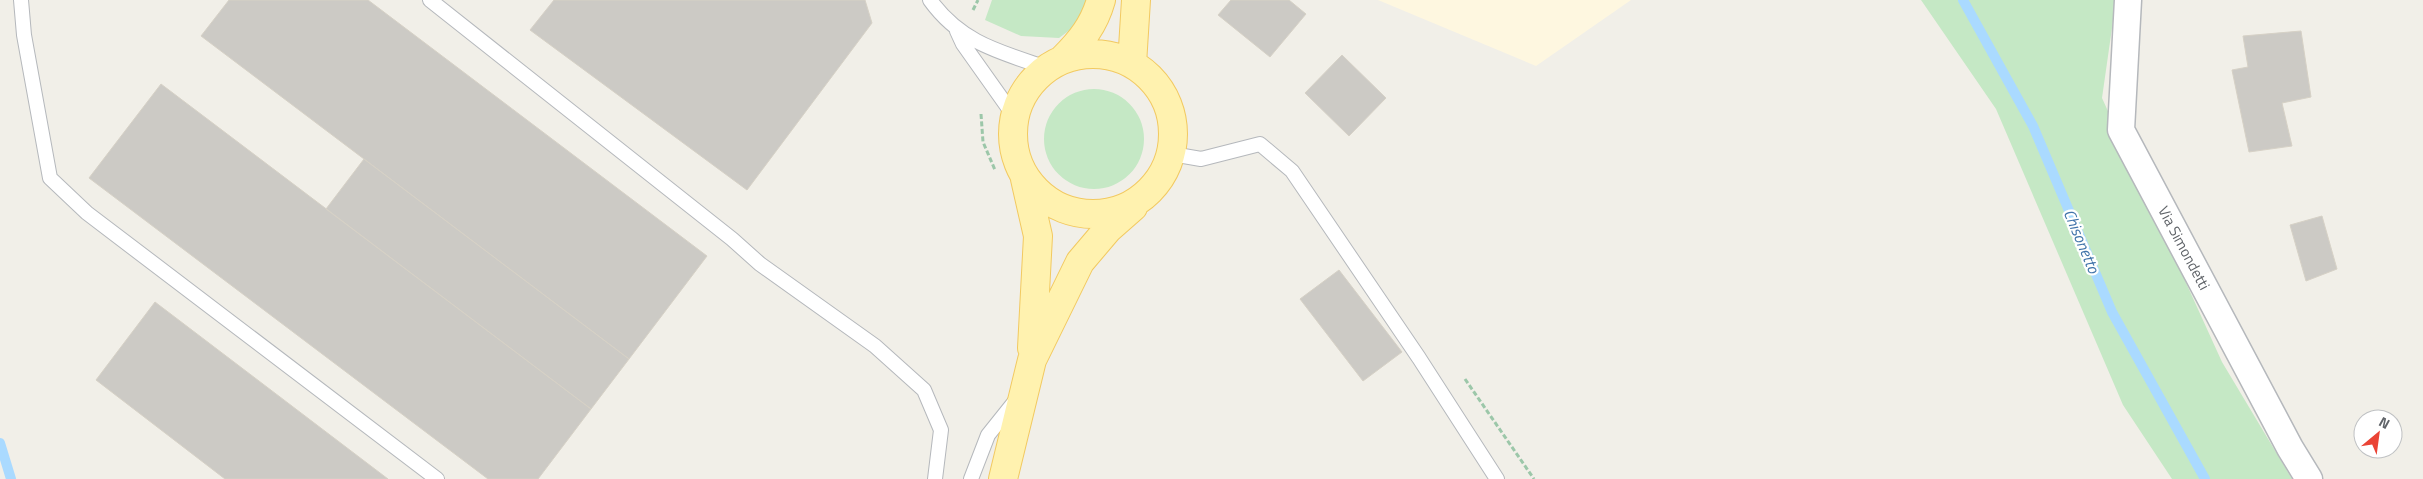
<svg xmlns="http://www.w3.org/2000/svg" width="2423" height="479" viewBox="0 0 2423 479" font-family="'Titillium Web',sans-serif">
  <rect width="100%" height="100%" fill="#f1efe8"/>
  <path fill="#fef7e0" d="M1378,0H1631L1536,66Z"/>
  <path fill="#c5e8c5" d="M992,0H1090L1082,21L1059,38L1021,36L985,20Z
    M1921,0H2116L2102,98L2222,362L2292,479H2172L2123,405L1996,109Z
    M1044 139a50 50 0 1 1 100 0a50 50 0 1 1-100 0Z"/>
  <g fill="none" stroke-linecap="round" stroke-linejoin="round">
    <path stroke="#aadaff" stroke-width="10" d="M1963,0L2033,126L2112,312L2205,479
      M0,443L11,479"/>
  </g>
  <path fill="#cccac5" stroke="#d6d1c6" d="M229,0H368L707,256L629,359L201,36Z
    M554,0H865L872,23L747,190L530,30Z
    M1231,0H1289L1306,14L1270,57L1218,15Z
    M2301,31L2311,97L2282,103L2292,146L2249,152L2232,70L2248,67L2243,36Z
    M1342,55L1386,98L1349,136L1305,93Z
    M161,84L591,409L538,479H488L89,178Z
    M364,159L629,359L591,409L326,209Z
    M2322,216L2337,269L2306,281L2290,225Z
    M1339,270L1402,352L1363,381L1300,299Z
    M155,302L388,479H225L96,380Z"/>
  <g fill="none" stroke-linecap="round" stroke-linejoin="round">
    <g stroke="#b5b8bc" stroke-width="16">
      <path id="service" d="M21,0L24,35L50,178L87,213L437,479
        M430,0L732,239L760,264L875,346L924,390L941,430L935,479
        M930,0C961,43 1000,52 1047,68
        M957,31L963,44L1014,116
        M1172,154L1201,159L1260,144L1292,171L1419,358L1497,479
        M971,479L988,435L1016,400"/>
    </g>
    <g stroke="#b5b8bc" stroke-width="29">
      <g id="minor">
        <path id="s1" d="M2128,0L2121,130L2290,448L2309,479"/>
      </g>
    </g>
    <g stroke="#f2c960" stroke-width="30">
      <path id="primary" d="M1013 134a80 80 0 1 1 160 0a80 80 0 1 1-160 0Z
        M1063,59C1081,41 1094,25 1101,0
        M1132,64L1136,0
        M1025,179L1038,236L1032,348
        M1003,479L1032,360L1080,262L1108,229L1133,207"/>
    </g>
    <path stroke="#9cc7a9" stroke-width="3" stroke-dasharray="5 2.5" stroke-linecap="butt" d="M973,10L978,0
      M981,114L983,142L995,170
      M1465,379L1534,479"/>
    <use href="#service" stroke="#fff" stroke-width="14"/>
    <use href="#minor" stroke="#fff" stroke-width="26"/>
    <use href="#primary" stroke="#fff2af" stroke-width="28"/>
  </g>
  <g text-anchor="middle" stroke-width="4.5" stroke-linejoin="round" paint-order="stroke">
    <g font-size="15" fill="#5f6368" stroke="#fff">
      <text dy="5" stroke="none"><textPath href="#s1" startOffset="264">Via Simondetti</textPath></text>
    </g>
    <g font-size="16" font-style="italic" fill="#4174aa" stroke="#fff">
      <text transform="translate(2082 241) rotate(67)" y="6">Chisonetto</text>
    </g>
  </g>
  <g transform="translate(2378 434) rotate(29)"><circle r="24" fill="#ffffff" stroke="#bfc1c3"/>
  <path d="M0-4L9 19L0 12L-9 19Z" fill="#ea4335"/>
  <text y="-8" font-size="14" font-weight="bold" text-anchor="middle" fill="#5f6368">N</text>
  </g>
</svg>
